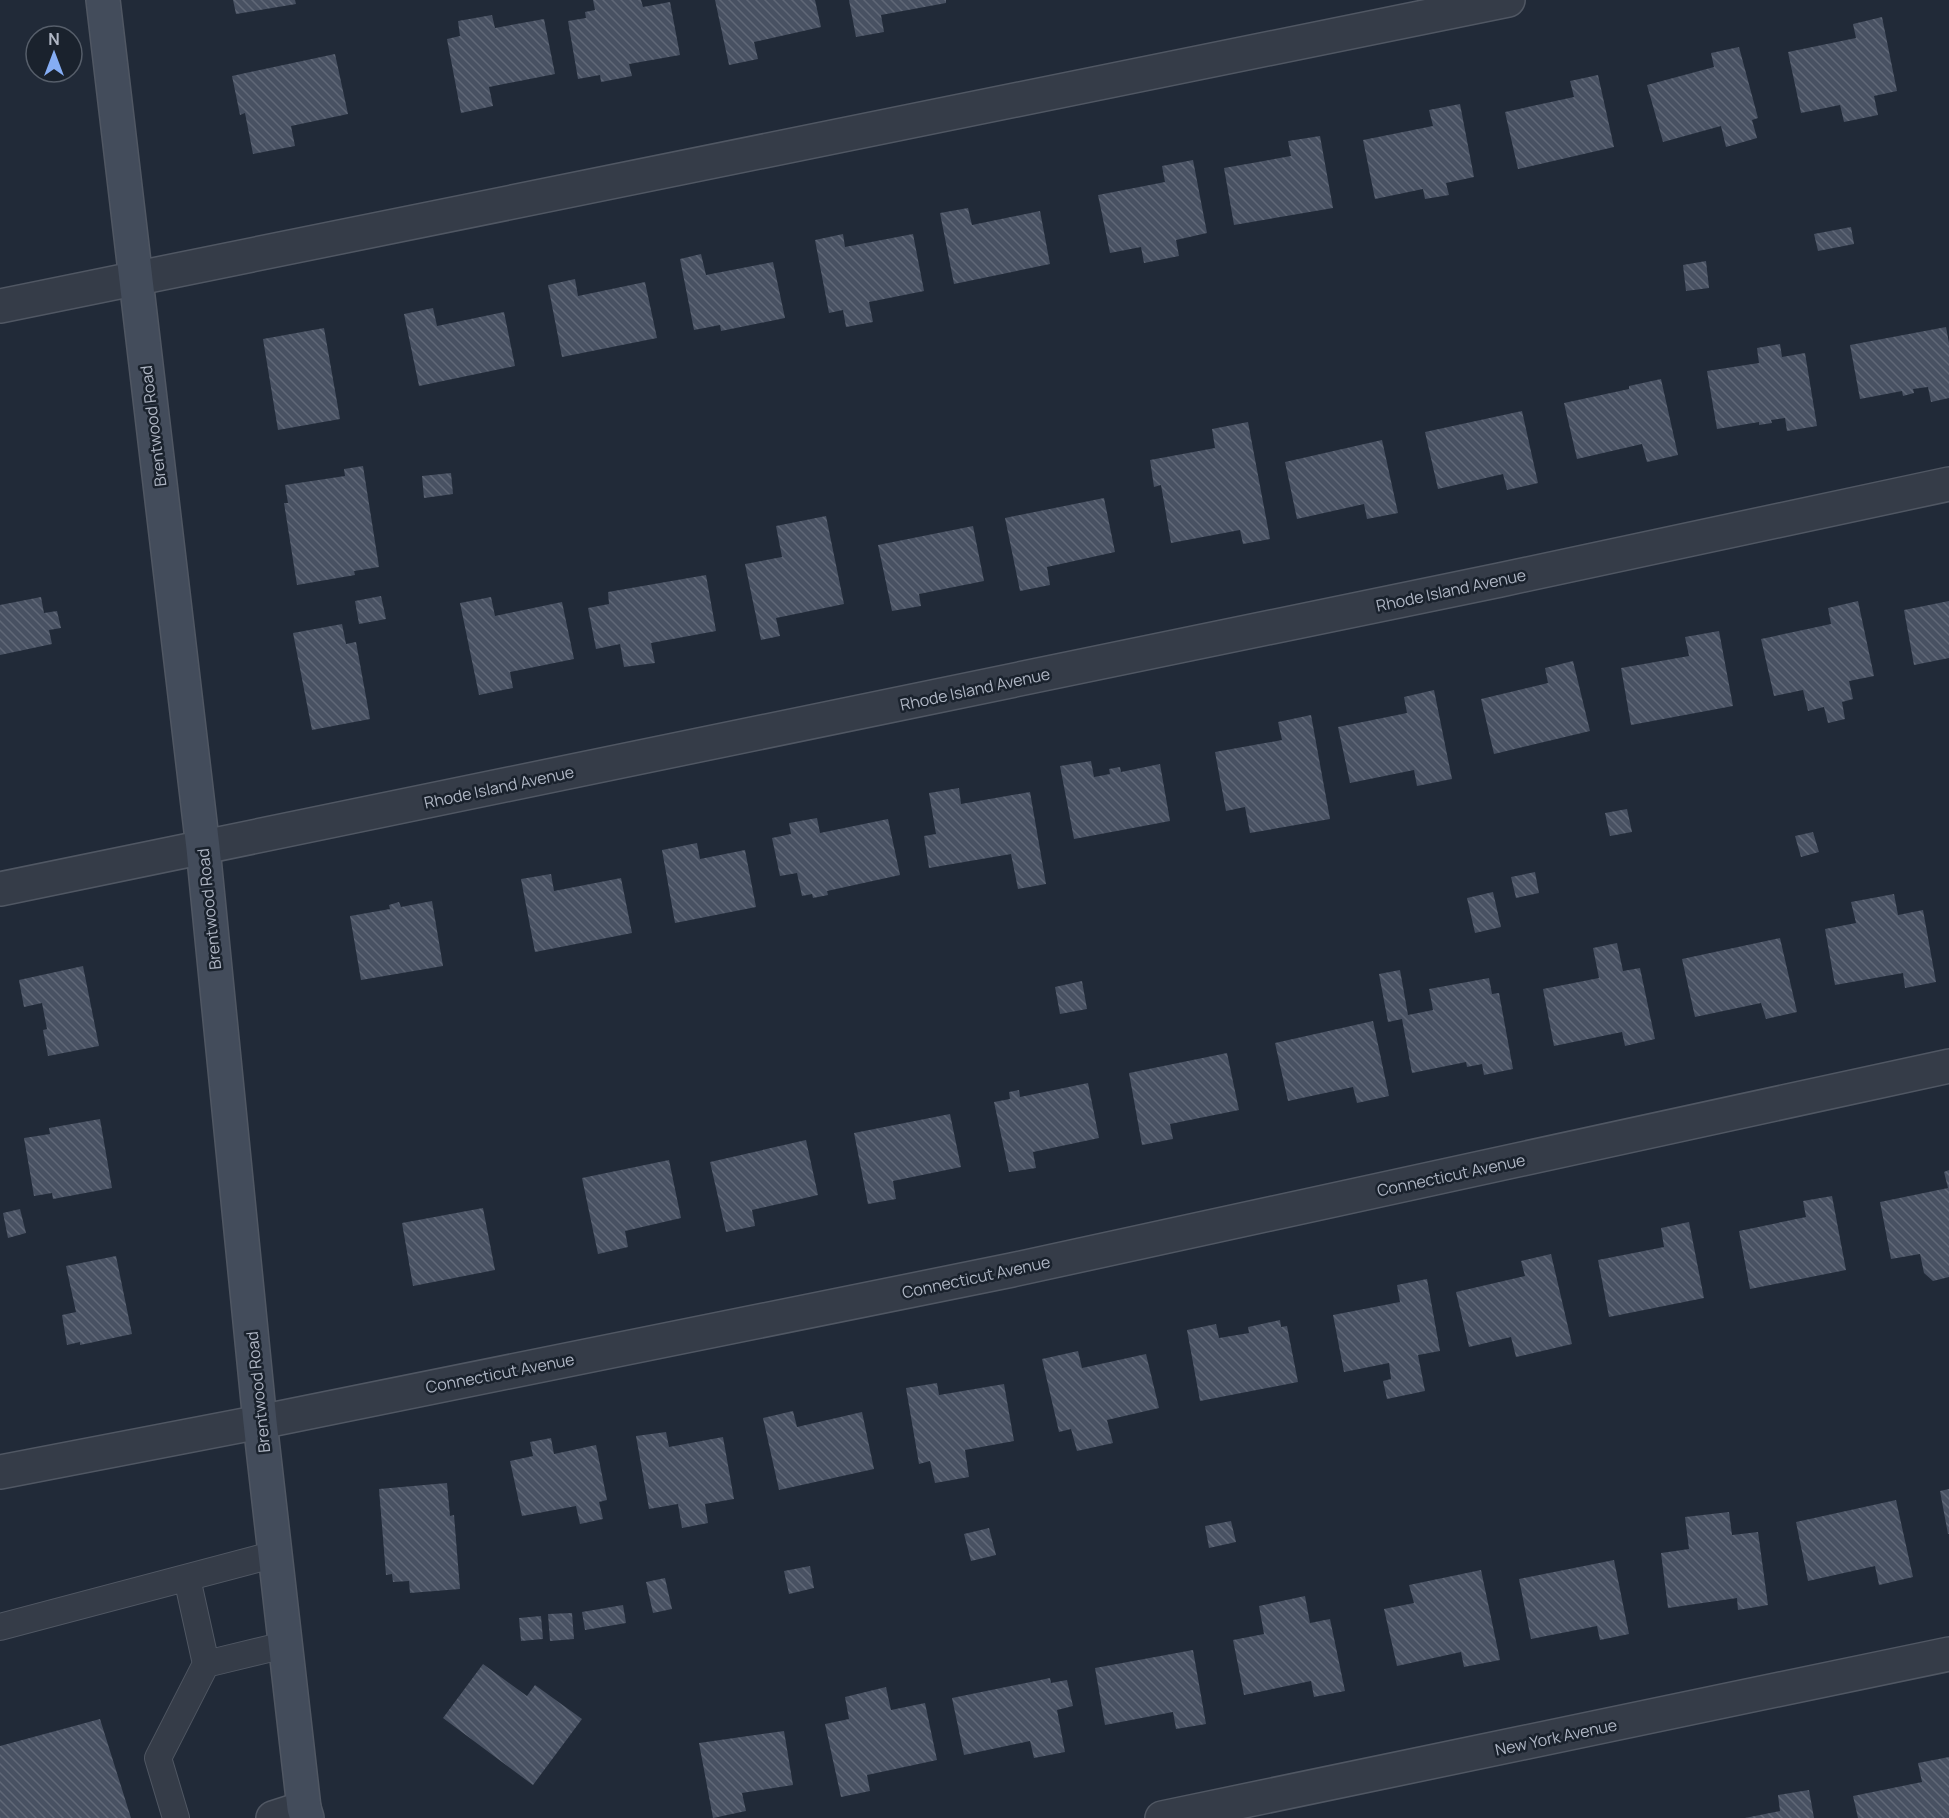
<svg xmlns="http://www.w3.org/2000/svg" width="1949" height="1818" viewBox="0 0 1949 1818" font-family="Manrope,sans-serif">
  <defs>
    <pattern id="building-back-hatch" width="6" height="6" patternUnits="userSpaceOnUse" patternTransform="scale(1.5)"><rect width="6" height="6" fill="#485162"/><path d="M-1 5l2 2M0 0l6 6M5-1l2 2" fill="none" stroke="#606877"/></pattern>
  </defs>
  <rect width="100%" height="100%" fill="#212a38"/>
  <path fill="url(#building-back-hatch)" d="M233,0H295L296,4L236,14Z
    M593,0H641L643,7L670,2L680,55L629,64L632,76L601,82L600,75L578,79L568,21L586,18L585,12L595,10Z
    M715,0H815L821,27L754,42L758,59L729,65Z
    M849,0H946V3L881,15L884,32L856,37Z
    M492,15L495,28L544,19L555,74L489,87L493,106L461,113L447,39L460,36L458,21Z
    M1882,17L1897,91L1874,96L1878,115L1844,122L1840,105L1801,113L1788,52L1856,38L1853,24Z
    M1739,47L1758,118L1752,120L1757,138L1726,147L1721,126L1663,142L1647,85L1714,67L1711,53Z
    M335,54L348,114L291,126L295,146L253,154L245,113L240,115L232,76Z
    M1598,75L1614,147L1518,169L1505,112L1574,97L1570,81Z
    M1460,104L1474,177L1446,183L1449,195L1425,199L1423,189L1375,199L1363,140L1433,126L1429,110Z
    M1320,136L1333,208L1234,225L1224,168L1291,156L1288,141Z
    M1193,160L1207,233L1176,240L1179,256L1144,263L1141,247L1110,253L1098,195L1165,182L1162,166Z
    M968,208L972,225L1040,211L1050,264L954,284L940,213Z
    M1851,227L1854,244L1818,251L1814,234Z
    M843,234L845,247L913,234L924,291L869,302L873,322L846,327L843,310L829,313L815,240Z
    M701,254L706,275L773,262L785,318L721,331L720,325L694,330L680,259Z
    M1706,261L1709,288L1686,291L1683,265Z
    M575,279L578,296L645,282L657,338L562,357L548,285Z
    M433,308L437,326L504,312L515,366L419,386L404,314Z
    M1946,327L1949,343V398L1931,402L1928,387L1913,389L1914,393L1903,396L1902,391L1860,399L1850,345Z
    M324,328L340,419L278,430L263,339Z
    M1780,344L1782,357L1805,353L1817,426L1787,431L1785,418L1771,420L1772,423L1759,425V422L1717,429L1707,371L1759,363L1757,348Z
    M1661,379L1678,455L1647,462L1642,444L1577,459L1564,403L1629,389V386Z
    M1522,411L1538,483L1507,490L1503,474L1438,489L1425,432Z
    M1248,422L1270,539L1243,544L1240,530L1171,543L1161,485L1154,487L1150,460L1215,448L1212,429Z
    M1382,440L1398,513L1367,519L1364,504L1297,519L1285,462Z
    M363,466L379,567L354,571L355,575L297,585L284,503H288L285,485L345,476L344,469Z
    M451,473L453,494L424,498L422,476Z
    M1104,498L1115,552L1047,567L1050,585L1020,591L1005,518Z
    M826,516L844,604L776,618L780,636L761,640L745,564L782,557L776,526Z
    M973,526L984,581L919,594L921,606L892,611L878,545Z
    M706,575L716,631L651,643L655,663L624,667L620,644L596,649L588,608L609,604L608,592Z
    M381,596L386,619L359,624L355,601Z
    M41,597L44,613L57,611L61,628L49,630L52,644L0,655V605Z
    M491,597L495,616L562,602L574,659L510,672L513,688L479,695L460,603Z
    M1858,601L1874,676L1849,681L1853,699L1842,702L1845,719L1828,723L1824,707L1808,711L1803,690L1774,696L1761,639L1831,624L1828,608Z
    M1949,601V658L1914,665L1904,610Z
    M342,624L346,644L356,642L370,719L312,730L293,633Z
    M1719,631L1733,706L1631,725L1621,668L1689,656L1685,637Z
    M1573,661L1590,731L1494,754L1481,699L1548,683L1545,668Z
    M1434,690L1452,779L1417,786L1414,770L1350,783L1338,727L1407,713L1404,697Z
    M1311,715L1330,819L1250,833L1245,807L1226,811L1215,752L1282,740L1278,722Z
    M1091,761L1094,777L1110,774L1109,769L1120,767L1121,772L1160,764L1170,821L1074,839L1060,766Z
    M959,788L961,804L1030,792L1046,884L1018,889L1011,854L929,868L924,836L936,834L929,793Z
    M1627,809L1632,832L1610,836L1605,813Z
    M817,818L820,833L888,819L900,875L827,891L828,895L813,898L812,894L802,896L797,873L780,876L772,838L791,834L789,823Z
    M1813,832L1819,852L1801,857L1795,836Z
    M697,843L700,859L745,850L756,907L675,923L662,850Z
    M1535,872L1539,893L1516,898L1511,877Z
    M551,874L554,891L621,878L632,933L535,952L521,879Z
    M1493,892L1501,927L1475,933L1467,898Z
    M1894,894L1898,915L1923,910L1936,982L1905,988L1903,973L1835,985L1825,929L1856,923L1851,902Z
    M432,901L443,966L361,980L350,916L390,909L389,905L399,902L401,907Z
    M1780,938L1797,1012L1766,1019L1761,1003L1695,1017L1682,959Z
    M1617,943L1623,971L1640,968L1655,1039L1625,1046L1622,1032L1554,1046L1543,989L1599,978L1593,948Z
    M83,966L99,1046L48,1056L43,1030L47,1029L42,1003L24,1007L19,980Z
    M1400,970L1408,1015L1433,1010L1429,989L1489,978L1492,994L1499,993L1513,1069L1484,1075L1482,1064L1467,1067L1466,1062L1412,1073L1402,1019L1388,1022L1379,974Z
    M1082,981L1087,1009L1060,1014L1055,987Z
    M1373,1021L1389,1096L1357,1103L1353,1087L1288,1101L1275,1043Z
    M1227,1053L1239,1110L1170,1124L1173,1139L1142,1145L1129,1073Z
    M1088,1083L1099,1138L1033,1152L1036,1168L1009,1172L994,1102L1010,1099L1009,1092L1019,1090L1020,1097Z
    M950,1114L961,1167L893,1181L896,1199L868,1204L854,1133Z
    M100,1119L112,1188L53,1199L52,1193L34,1196L24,1138L50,1134L49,1128Z
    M806,1140L818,1195L752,1210L755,1226L726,1232L710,1162Z
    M669,1160L681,1218L625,1231L628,1247L598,1254L582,1178Z
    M1949,1170V1277L1933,1281L1924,1273L1920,1254L1891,1259L1880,1202L1948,1188L1944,1172Z
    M1832,1196L1846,1270L1750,1289L1739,1231L1806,1217L1803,1201Z
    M483,1208L495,1270L413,1286L402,1223Z
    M20,1209L26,1233L8,1238L3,1213Z
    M1689,1222L1704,1298L1609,1317L1598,1260L1664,1247L1661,1228Z
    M1551,1254L1572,1344L1516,1357L1511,1337L1469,1347L1456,1292L1525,1276L1521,1261Z
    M116,1256L132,1334L80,1345V1342L67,1345L62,1315L76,1312L66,1266Z
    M1427,1279L1440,1351L1418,1355L1425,1391L1387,1399L1383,1381L1391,1379L1389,1363L1344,1372L1333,1315L1400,1302L1397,1285Z
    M1280,1320L1281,1327L1287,1326L1298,1382L1200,1401L1187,1330L1216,1324L1219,1338L1249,1333L1248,1327Z
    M1078,1351L1082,1368L1146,1354L1159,1408L1107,1420L1113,1443L1077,1451L1071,1429L1059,1432L1042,1359Z
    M937,1383L939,1395L1004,1384L1014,1441L965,1450L969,1477L935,1483L930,1461L919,1464L906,1388Z
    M793,1411L797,1427L862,1412L874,1469L779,1490L763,1418Z
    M666,1432L669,1447L723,1437L734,1499L705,1504L708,1523L682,1528L678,1504L649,1509L636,1436Z
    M551,1438L554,1454L596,1445L607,1500L599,1502L603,1519L580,1524L576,1506L522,1516L510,1461L533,1456L530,1442Z
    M447,1483L450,1516L454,1515L460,1589L410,1593L409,1581L393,1582L392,1574L386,1575L379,1489Z
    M1949,1489V1534H1948L1940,1491Z
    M1896,1500L1913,1577L1879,1585L1875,1566L1808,1581L1796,1522Z
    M1729,1512L1732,1535L1758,1532L1768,1605L1738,1610L1737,1598L1668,1608L1661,1553L1689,1549L1685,1517Z
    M1231,1521L1236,1542L1209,1548L1205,1526Z
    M989,1528L996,1555L971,1561L964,1534Z
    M1614,1560L1629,1634L1600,1640L1597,1626L1531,1639L1519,1579Z
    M810,1566L814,1588L789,1594L784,1571Z
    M1481,1570L1500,1660L1464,1667L1461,1652L1397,1666L1384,1609L1414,1603L1409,1585Z
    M665,1578L672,1609L653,1613L646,1582Z
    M1305,1596L1310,1623L1330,1619L1345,1691L1314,1697L1311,1681L1244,1695L1233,1640L1264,1634L1259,1606Z
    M623,1605L626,1623L585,1630L582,1612Z
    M572,1613L574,1639L550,1641L548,1614Z
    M541,1616L543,1639L521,1641L519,1618Z
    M1193,1650L1206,1724L1176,1729L1173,1712L1105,1725L1095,1668Z
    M483,1664L527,1696L535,1685L582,1719L533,1785L443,1718Z
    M1050,1678L1051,1683L1067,1680L1073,1706L1057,1710L1065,1752L1034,1758L1030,1741L964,1755L952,1698Z
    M886,1687L891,1710L925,1703L937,1760L867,1775L870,1791L841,1797L825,1724L849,1719L845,1697Z
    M100,1719L131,1818H0V1746Z
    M784,1731L793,1785L742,1793L746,1811L713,1818L699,1743Z
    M1949,1757V1818H1858L1853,1796L1922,1782L1918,1763Z
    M1809,1790L1814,1818H1745L1780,1811L1778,1795Z"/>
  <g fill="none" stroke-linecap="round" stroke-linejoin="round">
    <g stroke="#505763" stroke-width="28">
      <path id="lane" d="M187,1578L206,1664L285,1645
        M0,1627L276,1554
        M176,1818L158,1758L206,1664"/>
    </g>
    <g stroke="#505763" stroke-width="36">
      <path id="street" d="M0,306L1508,0
        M0,889L1500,580L1949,484
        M0,1472L260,1422L1012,1270L1949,1066
        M273,1818L304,1808
        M1162,1818L1949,1654"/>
    </g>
    <g stroke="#505763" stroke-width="36">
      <path id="secondary" d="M103,0L203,848L260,1422L304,1808L307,1818"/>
    </g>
    <use href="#lane" stroke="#353c48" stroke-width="26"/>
    <use href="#street" stroke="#353c48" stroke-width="33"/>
    <use href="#secondary" stroke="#434c5b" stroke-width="33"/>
  </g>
  <g text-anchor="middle" stroke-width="5" stroke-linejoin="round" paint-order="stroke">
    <g font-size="16" fill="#b0b7c5" stroke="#1a222d">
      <text transform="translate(153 426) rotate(-97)" y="6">Brentwood Road</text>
      <text transform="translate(1451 590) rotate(-12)" y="6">Rhode Island Avenue</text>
      <text transform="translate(975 689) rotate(-12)" y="6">Rhode Island Avenue</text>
      <text transform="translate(499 787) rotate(-12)" y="6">Rhode Island Avenue</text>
      <text transform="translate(209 909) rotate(-96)" y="6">Brentwood Road</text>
      <text transform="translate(1451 1175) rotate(-12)" y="6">Connecticut Avenue</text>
      <text transform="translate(976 1277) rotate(-12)" y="6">Connecticut Avenue</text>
      <text transform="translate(500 1373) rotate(-11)" y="6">Connecticut Avenue</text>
      <text transform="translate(258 1392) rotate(-96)" y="6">Brentwood Road</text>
      <text transform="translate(1556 1737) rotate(-12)" y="6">New York Avenue</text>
    </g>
  </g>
  <g transform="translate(54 54)"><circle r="28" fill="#1a222d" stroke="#565e6a" stroke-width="1.5"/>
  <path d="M0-4.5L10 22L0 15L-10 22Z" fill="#85adf4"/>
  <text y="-9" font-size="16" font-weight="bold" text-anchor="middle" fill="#b0b7c5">N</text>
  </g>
</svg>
